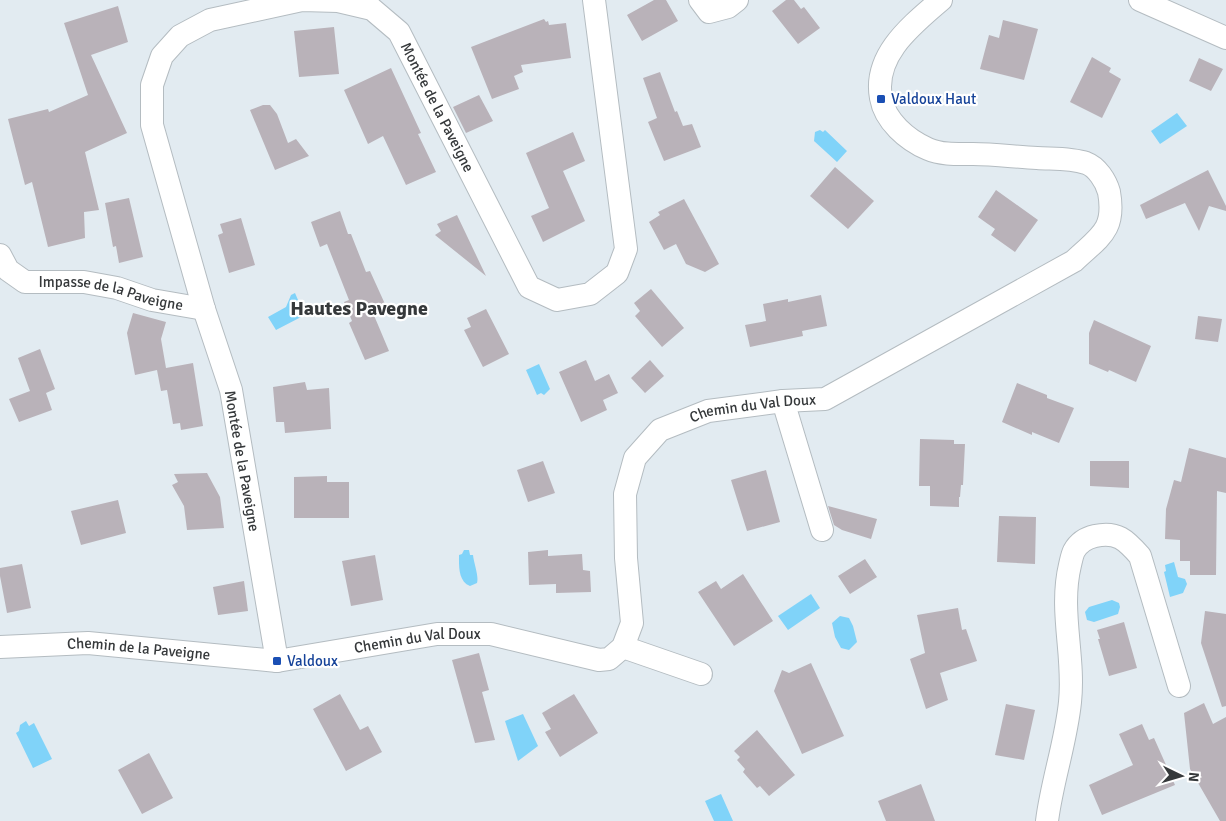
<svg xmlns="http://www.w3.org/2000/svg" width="1226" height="821" viewBox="0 0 1226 821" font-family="Signika,sans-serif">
  <rect width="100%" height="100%" fill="#e2ebf1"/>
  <path fill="#80d3f9" d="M1177,113L1187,126L1160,144L1151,131Z
    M820,130L823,132L825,130L847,151L837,162L814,141L815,132Z
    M295,293L298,300L295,302L303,316L276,330L268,317L286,307L291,295Z
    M539,364L550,389L544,395L541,393L537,395L526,370Z
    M466,550H469L470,555H473C474,564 479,576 477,583L470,586C458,581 459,566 459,555L462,554L464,550Z
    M1174,562L1178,577L1185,579L1187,584L1183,593L1170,597L1164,572L1166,571L1165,565Z
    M811,594L820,608L788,630L778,616Z
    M1112,600L1119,603L1120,607L1118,614L1094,622L1087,620L1085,612L1089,607Z
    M840,616L849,618L853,626L857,642L849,650L841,648L835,637L832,623Z
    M523,714L538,746L518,761L505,721Z
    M26,721L29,726L34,723L52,759L33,768L16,733L19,731L20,725Z
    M721,794L733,821H714L705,801Z"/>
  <path fill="#b9b2b9" d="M654,0H666L678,21L642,41L627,15Z
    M786,0H794L801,9L804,7L820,28L798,44L772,11Z
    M118,6L128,42L91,55L127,133L85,152L99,210L84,212L85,238L48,247L32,182L25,185L8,119L48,109L49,112L88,95L64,23Z
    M544,19L546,22L548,21L549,25L566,23L571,58L521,65L523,72L514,76L519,89L492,99L471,47Z
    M1003,20L1038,29L1024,80L980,69L989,35L999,38Z
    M334,27L339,74L299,77L294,31Z
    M1092,57L1111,68L1109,72L1121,79L1102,118L1070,102Z
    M1199,58L1223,69L1211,91L1189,81Z
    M391,68L421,133L418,134L436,172L406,185L383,136L368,144L344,90Z
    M660,72L675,112L677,111L683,126L692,124L701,147L664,161L648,122L657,118L643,78Z
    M479,95L493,121L466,133L453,107Z
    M263,105H270L277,114L288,143L296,139L309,156L275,170L250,110Z
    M573,132L585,161L563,171L585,221L543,242L531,216L549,208L526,153Z
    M835,167L874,201L848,229L810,196Z
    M1208,170L1226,206V211L1209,206L1199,231L1185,203L1146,219L1140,205Z
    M996,190L1038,220L1015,252L991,235L995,229L978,217Z
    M129,198L143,257L119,263L116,246L113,247L105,203Z
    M684,199L719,264L705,272L686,264L676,244L664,250L649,222L660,215L658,212Z
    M340,211L348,234H351L366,272L370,271L385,304H383L385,308L373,313L389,351L365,360L349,323L352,321L344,302L349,300L327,244L320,247L311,222Z
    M457,215L486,276L435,235L441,231L437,224Z
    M241,218L255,265L229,273L218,235L223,233L220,224Z
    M651,289L684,328L662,347L635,316L640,311L634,303Z
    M821,295L827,326L802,331L803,336L750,347L745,325L766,321L763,304L788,299V302Z
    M486,309L509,354L483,367L464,330L471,327L467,318Z
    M133,313L166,322L161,339L166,368L193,363L203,426L181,430L180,423L173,424L167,390L161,391L157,370L135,375L127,333Z
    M1198,316L1222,319L1218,342L1195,339Z
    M1094,320L1151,346L1136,382L1109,370L1108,372L1089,364V333Z
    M40,349L55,389L46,393L52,410L19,422L9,399L30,391L18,358Z
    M586,360L595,381L609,374L618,393L603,400L607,410L581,422L559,372Z
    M650,360L664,376L645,393L631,378Z
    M305,382L307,390L329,388L331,429L285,433L284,422H276L273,387Z
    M1017,383L1047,395V398L1074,408L1059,443L1032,432V435L1002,422Z
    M920,439L954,440V444H965L963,485H961L960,497H959V507L930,506V486H919Z
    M1189,448L1226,458V493L1217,491L1216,575H1190V561H1180V540L1165,539L1166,509L1174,480L1181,482Z
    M543,461L555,493L528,502L517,470Z
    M1090,461H1129V488L1090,486Z
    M766,470L780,522L747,531L731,480Z
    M207,473L220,497L224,528L187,530L184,506L172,485L178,482L174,474Z
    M327,476V482H349V518H294V477Z
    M118,500L126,533L81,545L71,511Z
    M828,506L877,519L871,539L842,530L834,525Z
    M999,516L1036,517L1035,564L997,562Z
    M548,550V556L582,554L583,570L590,571L591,592L556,593V584L529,585L528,552Z
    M375,555L383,600L351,606L342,561Z
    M865,559L877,577L850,594L838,576Z
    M22,564L31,608L7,613L0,576V568Z
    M743,574L773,621L734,646L698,592L716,581L721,589Z
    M244,581L248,611L218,615L213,587Z
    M958,608L962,630L966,629L977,661L940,673L948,700L926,709L910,659L925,653L917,615Z
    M1205,611L1226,614V706L1222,707L1201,643Z
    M1124,622L1137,668L1109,676L1098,639H1100L1097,630Z
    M479,653L489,690L482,692L495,740L475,743L452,660Z
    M811,663L844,736L802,754L774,691L782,670L789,673Z
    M340,694L360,730L368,726L382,752L346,771L313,709Z
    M574,694L598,733L560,757L545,732L551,729L542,713Z
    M1204,703L1213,724L1226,717V821H1220L1190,769L1184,713Z
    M1006,704L1035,710L1024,760L995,755Z
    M1142,724L1149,740L1154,738L1175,785L1102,815L1089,785L1133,765L1119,734Z
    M757,730L795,775L769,796L760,786L757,788L743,772L745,769L737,760L740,757L734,751Z
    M149,753L173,798L142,814L118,770Z
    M921,784L935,821H886L878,801Z"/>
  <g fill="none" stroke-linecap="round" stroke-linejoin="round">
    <g stroke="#b4bcc1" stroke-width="24">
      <g id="street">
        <path d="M700,0L709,12L728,7L737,0"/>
        <path d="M1140,0L1226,38"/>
        <path id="s1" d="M0,255L8,270L25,282H84L117,288L152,300L204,309"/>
        <path d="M783,401L822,530"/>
        <path id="s2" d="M0,647L88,643L277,661L437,634H491L599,660L609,659L623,647L632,623L626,558L625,494L635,458L660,430L708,411L783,401L825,399L1074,261C1099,237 1116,231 1109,192C1106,181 1097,167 1086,163C1071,158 1053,159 1037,158C1016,157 994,154 973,154C958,154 942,155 928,149C907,140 885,121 881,98C873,55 912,25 941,0"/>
        <path d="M623,647L701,674"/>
        <path id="s3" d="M277,661L231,390L204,309L152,125V85L162,56L180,36L210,20L302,0L338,1L372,9L399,32L529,287L557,300L590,294L617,273L626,249L594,0"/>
        <path d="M1047,821C1052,781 1066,742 1070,702C1075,656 1059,611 1070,565C1071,561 1072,555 1074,551C1079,542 1086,538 1095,536C1117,531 1126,540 1140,556L1179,686"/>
      </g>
    </g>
    <use href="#street" stroke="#fff" stroke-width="22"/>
  </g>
  <g fill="#1a4fb4" stroke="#fff" stroke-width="2">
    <rect x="876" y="94" width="10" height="10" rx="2.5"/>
    <rect x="272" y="656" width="10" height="10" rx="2.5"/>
  </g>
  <g text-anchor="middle" stroke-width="4.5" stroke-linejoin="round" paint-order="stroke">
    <g font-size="15" fill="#164399" stroke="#fff" text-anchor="start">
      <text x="891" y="104">Valdoux Haut</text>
      <text x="287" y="666">Valdoux</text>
    </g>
    <g font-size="15" fill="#36393b" stroke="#fff">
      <text dy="5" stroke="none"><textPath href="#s3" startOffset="968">Montée de la Paveigne</textPath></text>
      <text dy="5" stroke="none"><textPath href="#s1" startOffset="125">Impasse de la Paveigne</textPath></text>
      <text dy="5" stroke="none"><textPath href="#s2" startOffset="960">Chemin du Val Doux</textPath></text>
      <text transform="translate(242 461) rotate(80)" y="5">Montée de la Paveigne</text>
      <text dy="5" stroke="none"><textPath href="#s2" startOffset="420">Chemin du Val Doux</textPath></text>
      <text dy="5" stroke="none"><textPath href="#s2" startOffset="139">Chemin de la Paveigne</textPath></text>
    </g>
    <g font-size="20" font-weight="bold" fill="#36393b" stroke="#fff">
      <text x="359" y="315">Hautes Pavegne</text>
    </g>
  </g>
  <g transform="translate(1181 776) rotate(95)" stroke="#ffffff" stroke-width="4" paint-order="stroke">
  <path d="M0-4L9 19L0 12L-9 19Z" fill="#36393b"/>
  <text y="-8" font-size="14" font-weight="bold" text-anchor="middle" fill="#36393b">N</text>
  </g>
</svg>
